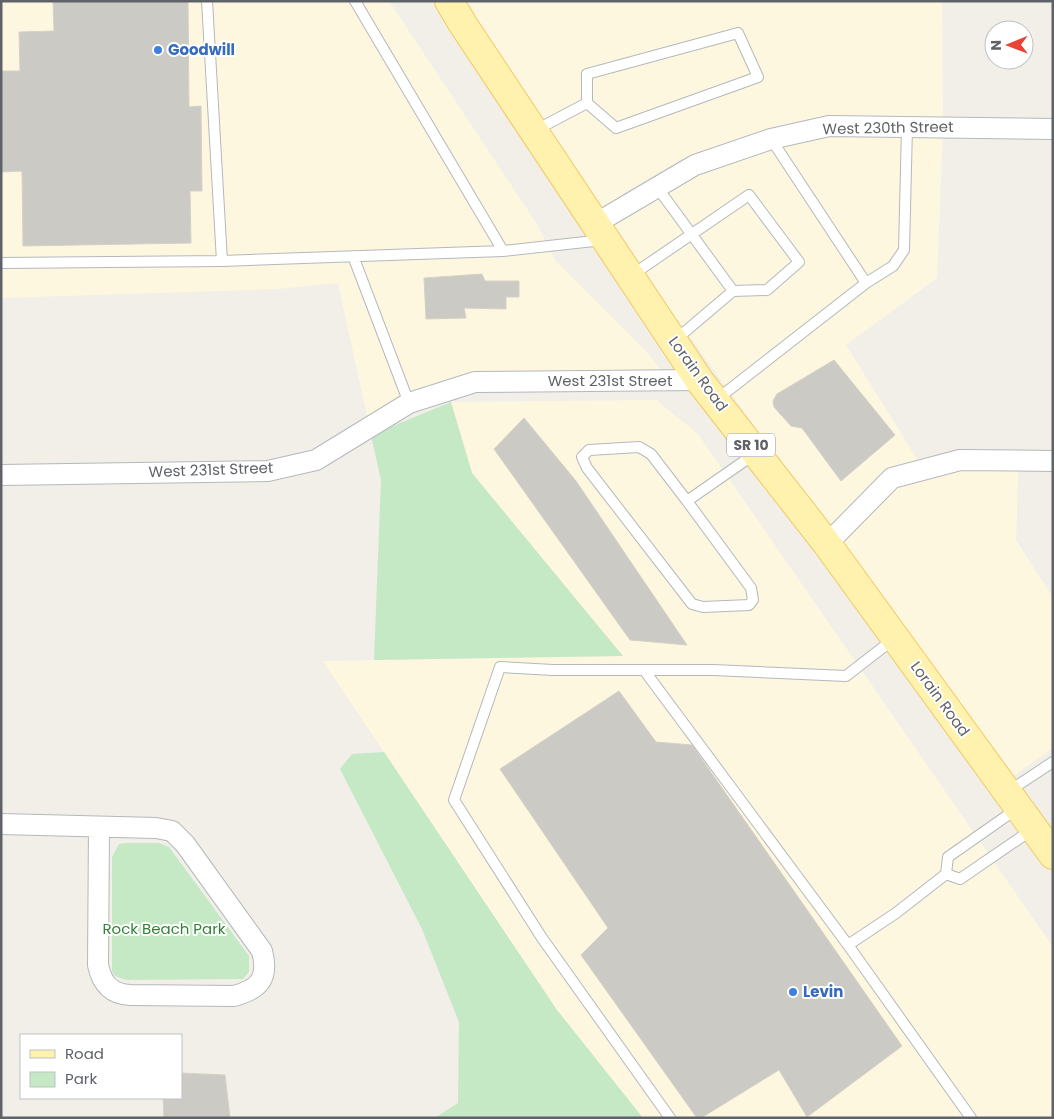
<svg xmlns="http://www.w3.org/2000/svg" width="1054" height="1119" viewBox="0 0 1054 1119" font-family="Poppins,sans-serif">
  <rect width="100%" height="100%" fill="#f1efe8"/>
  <path fill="#fef7e0" d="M1,1H389L535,221L555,260L648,353L660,369L470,375L367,416L338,283L277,289L1,298Z
    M463,1H942L943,121L811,119L769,128L680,160L625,192L598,213Z
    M829,131L943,132L937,278L846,345L917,459L966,452L1019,450L1016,540L1053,598V748L1010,778L610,227L695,171Z
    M656,400L698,434L1053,947V1118H643L557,1010L323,661L622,656L472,473L451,402Z"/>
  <path fill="#c5e8c5" d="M451,402L472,473L623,656L374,660L381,480L371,435Z
    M384,752L557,1010L643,1118H435L458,1103L459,1022L422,929L340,769L352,754Z
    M125,843H159L169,847L249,956V972L243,979L126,980L115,976L112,971V857L119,844Z"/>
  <path fill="#cccac5" stroke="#d6d1c6" d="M53,1H188L189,107L201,106L202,191H190L191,243L23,246L22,171L1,172V71H20L19,32L54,31Z
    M482,274L485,281H519V297H506V309L464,308L466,318L426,319L424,278Z
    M834,360L895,435L841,481L802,428L791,426L774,407L773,401L777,394Z
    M524,418L576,481L687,645L630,640L494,449Z
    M619,691L656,742L692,745L902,1046L807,1117L779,1070L701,1118H697L581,955L608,928L500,769Z
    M181,1073L225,1075L230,1118H164L163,1098H181Z"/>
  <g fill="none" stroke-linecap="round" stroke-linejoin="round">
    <g stroke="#b5b8bc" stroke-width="12">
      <path id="lane" d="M207,1L222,261L503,251L603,240
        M355,1L503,251
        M534,131L587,103L616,128L758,77L738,33L587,74V103
        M771,139L866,283
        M657,187L733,291
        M353,256L409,403
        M1,263L222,261
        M632,275L749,195L799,262L767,290L733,291L674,341
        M716,400L866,283L893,266L904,250L907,127
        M687,501L751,588L753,600L749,605L703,607L692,604L587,468L582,457L589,450L639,447L651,454L687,501L756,453
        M644,670L848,945L971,1118
        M1009,791L1053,762
        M946,874L960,879L1033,829
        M848,945L896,913L946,874L948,857L1018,808
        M670,1118L542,938L454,800L500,667L553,670H713L846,676L895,638"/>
    </g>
    <g stroke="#b5b8bc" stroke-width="22">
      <path id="street" d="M595,224L695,165L771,139L829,126L1053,129
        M1,475L268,471L316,460L409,403L475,382L699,380
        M827,544L892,478L960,460L1053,461
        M1,824L156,828L172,831L185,844L262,951C269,978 260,989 234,996L130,995C111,994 102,984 98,965L99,827"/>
    </g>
    <g stroke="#f2c960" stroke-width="30">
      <path id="primary" d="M449,1L464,26L699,380L827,544L1053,855"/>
    </g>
    <use href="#lane" stroke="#fff" stroke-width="10"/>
    <use href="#street" stroke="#fff" stroke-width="20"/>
    <use href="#primary" stroke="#fff2af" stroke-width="28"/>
  </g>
  <g fill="#3f7fe0" stroke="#fff" stroke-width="2">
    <circle cx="158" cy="50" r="5"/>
    <circle cx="793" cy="992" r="5"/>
  </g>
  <g text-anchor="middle" stroke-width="4" stroke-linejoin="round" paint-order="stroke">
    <rect fill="#fff" stroke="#8f9295" stroke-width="1" x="727" y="433.5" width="48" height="23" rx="4"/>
    <g font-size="14" font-weight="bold" fill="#5f6368">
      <text x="751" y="450">SR 10</text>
    </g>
    <g font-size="15" font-weight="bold" fill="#366cbe" stroke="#fff" text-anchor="start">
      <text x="168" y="55">Goodwill</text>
      <text x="803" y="997">Levin</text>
    </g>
    <g font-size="15" fill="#5f6368" stroke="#fff">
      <text transform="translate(888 128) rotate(-1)" y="5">West 230th Street</text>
      <text transform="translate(698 374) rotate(54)" y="5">Lorain Road</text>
      <text x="610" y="386">West 231st Street</text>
      <text transform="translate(211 470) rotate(-2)" y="5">West 231st Street</text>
      <text transform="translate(940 699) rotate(54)" y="5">Lorain Road</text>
    </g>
    <g font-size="15" fill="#348238" stroke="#fff">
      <text x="164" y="934">Rock Beach Park</text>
    </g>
  </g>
  <rect width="1054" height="1119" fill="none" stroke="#5f6368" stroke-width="5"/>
  <rect x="20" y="1034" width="162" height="65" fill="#ffffff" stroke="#bfc1c3"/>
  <rect x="30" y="1050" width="25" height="8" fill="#fff2af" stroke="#bfc1c3"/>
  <text x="65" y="1059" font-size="15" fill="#5f6368">Road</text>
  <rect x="30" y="1072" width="25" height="15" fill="#c5e8c5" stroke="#bfc1c3"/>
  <text x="65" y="1084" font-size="15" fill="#5f6368">Park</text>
  <g transform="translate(1009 45) rotate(269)"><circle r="24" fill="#ffffff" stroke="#bfc1c3"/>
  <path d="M0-4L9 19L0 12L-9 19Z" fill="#ea4335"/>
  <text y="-8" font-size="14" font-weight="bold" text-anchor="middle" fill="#5f6368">N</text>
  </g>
</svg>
